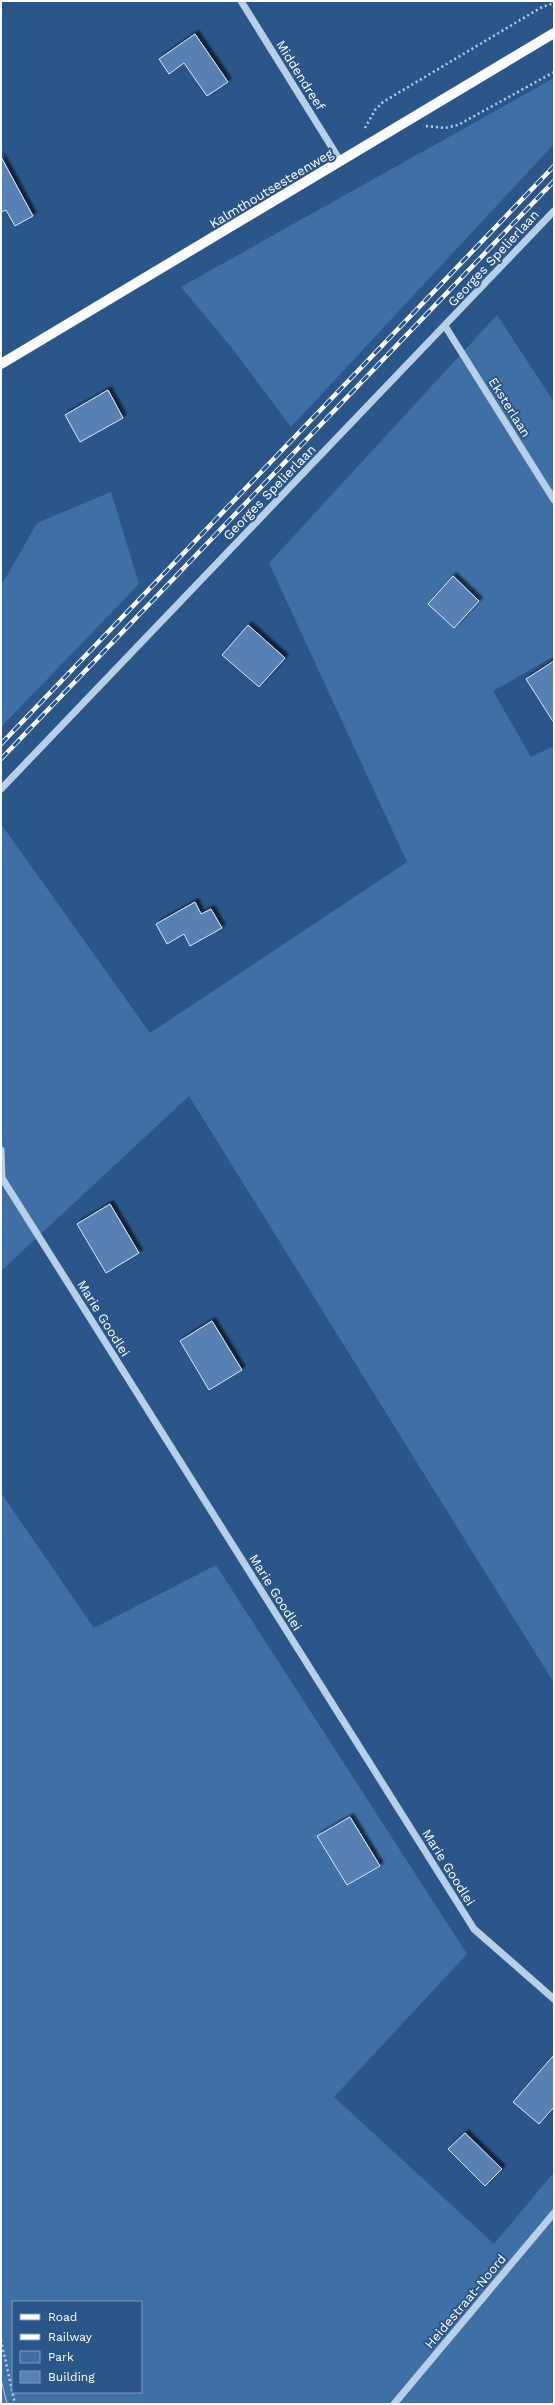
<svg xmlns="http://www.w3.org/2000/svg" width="555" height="2405" viewBox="0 0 555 2405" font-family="'Work Sans',sans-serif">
  <defs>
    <filter id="shadow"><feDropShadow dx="3.5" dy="-3.5" stdDeviation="1" flood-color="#0009"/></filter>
  </defs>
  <rect width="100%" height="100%" fill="#2b5689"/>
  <path fill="#3f70a5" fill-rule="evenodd" d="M554,78V144L291,427L231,347L181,287Z
    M497,315L554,402V656L493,691L531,757L554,746V1683L189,1096L1,1271V824L150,1033L407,862L269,563Z
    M111,492L139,584L1,727V586L37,523Z
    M1,1493L94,1628L216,1565L467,1954L334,2097L494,2244L554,2172V2404H1ZM13,2302H141V2392H13Z"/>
  <path fill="#527194" stroke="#adcae8" d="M1,2379L7,2404H1Z"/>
  <path fill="#5681b2" stroke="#dce9f7" filter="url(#shadow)" d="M195,34L228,82L207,96L184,63L169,74L159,59Z
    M1,157L33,216L15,226L6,210L1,212Z
    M108,390L123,418L80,442L65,415Z
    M453,576L479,601L454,628L428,604Z
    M248,625L285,658L259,687L222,655Z
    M554,661V723L526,679Z
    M195,902L201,914L211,909L222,928L190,946L184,934L167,944L156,924Z
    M110,1204L139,1253L106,1273L77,1224Z
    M212,1321L242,1370L209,1390L180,1341Z
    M350,1817L380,1866L347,1885L317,1836Z
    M554,2055V2107L539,2124L513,2102Z
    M465,2133L502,2169L485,2186L448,2149Z"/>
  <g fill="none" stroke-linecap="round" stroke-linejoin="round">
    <path stroke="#b8cfe8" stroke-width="2.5" stroke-dasharray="2 3" stroke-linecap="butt" d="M426,126L445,128L458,125L554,72
      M365,128L375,110L383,102L542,7L554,3
      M1,2340L15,2404"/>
    <path stroke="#b8cfe8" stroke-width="7" d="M241,1L341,162
      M445,326L554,500
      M1,789L554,211
      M1,1150L2,1178L474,1929L554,1999
      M394,2404L554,2213"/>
    <path stroke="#fafcfe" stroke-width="10" d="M1,364L554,33"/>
    <g stroke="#fff" stroke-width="4.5">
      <path id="rail" d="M1,744L554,166
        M1,759L554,181"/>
    </g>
    <use href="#rail" stroke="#2b5689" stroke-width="3" stroke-dasharray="9" stroke-linecap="butt"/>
  </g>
  <g text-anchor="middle" stroke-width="4" stroke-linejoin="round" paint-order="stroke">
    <g font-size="13" fill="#fff" stroke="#2b5689">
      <text transform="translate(301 75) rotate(58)" y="5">Middendreef</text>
      <text transform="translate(271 188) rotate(-31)" y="5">Kalmthoutsesteenweg</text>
      <text transform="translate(493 258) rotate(-47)" y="5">Georges Spelierlaan</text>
      <text transform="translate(510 407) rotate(58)" y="5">Eksterlaan</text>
      <text transform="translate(269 492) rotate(-46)" y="5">Georges Spelierlaan</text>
      <text transform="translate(104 1318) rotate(58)" y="5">Marie Goodlei</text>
      <text transform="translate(276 1592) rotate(58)" y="5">Marie Goodlei</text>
      <text transform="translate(449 1867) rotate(58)" y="5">Marie Goodlei</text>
      <text transform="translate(465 2301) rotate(-50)" y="5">Heidestraat-Noord</text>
    </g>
  </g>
  <rect width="555" height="2405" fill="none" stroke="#ffffff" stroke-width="4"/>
  <rect x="12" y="2301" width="130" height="92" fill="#2b5689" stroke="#809ab8"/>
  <rect x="20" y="2314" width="20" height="6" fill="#fafcfe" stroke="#809ab8"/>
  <text x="48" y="2321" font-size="12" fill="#ffffff">Road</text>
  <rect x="20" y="2334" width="20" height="6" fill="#ffffff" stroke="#809ab8"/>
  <text x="48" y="2341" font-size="12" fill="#ffffff">Railway</text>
  <rect x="20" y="2351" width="20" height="12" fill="#3f70a5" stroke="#809ab8"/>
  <text x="48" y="2361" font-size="12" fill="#ffffff">Park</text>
  <rect x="20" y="2371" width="20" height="12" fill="#5681b2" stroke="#809ab8"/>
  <text x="48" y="2381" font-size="12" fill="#ffffff">Building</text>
</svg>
